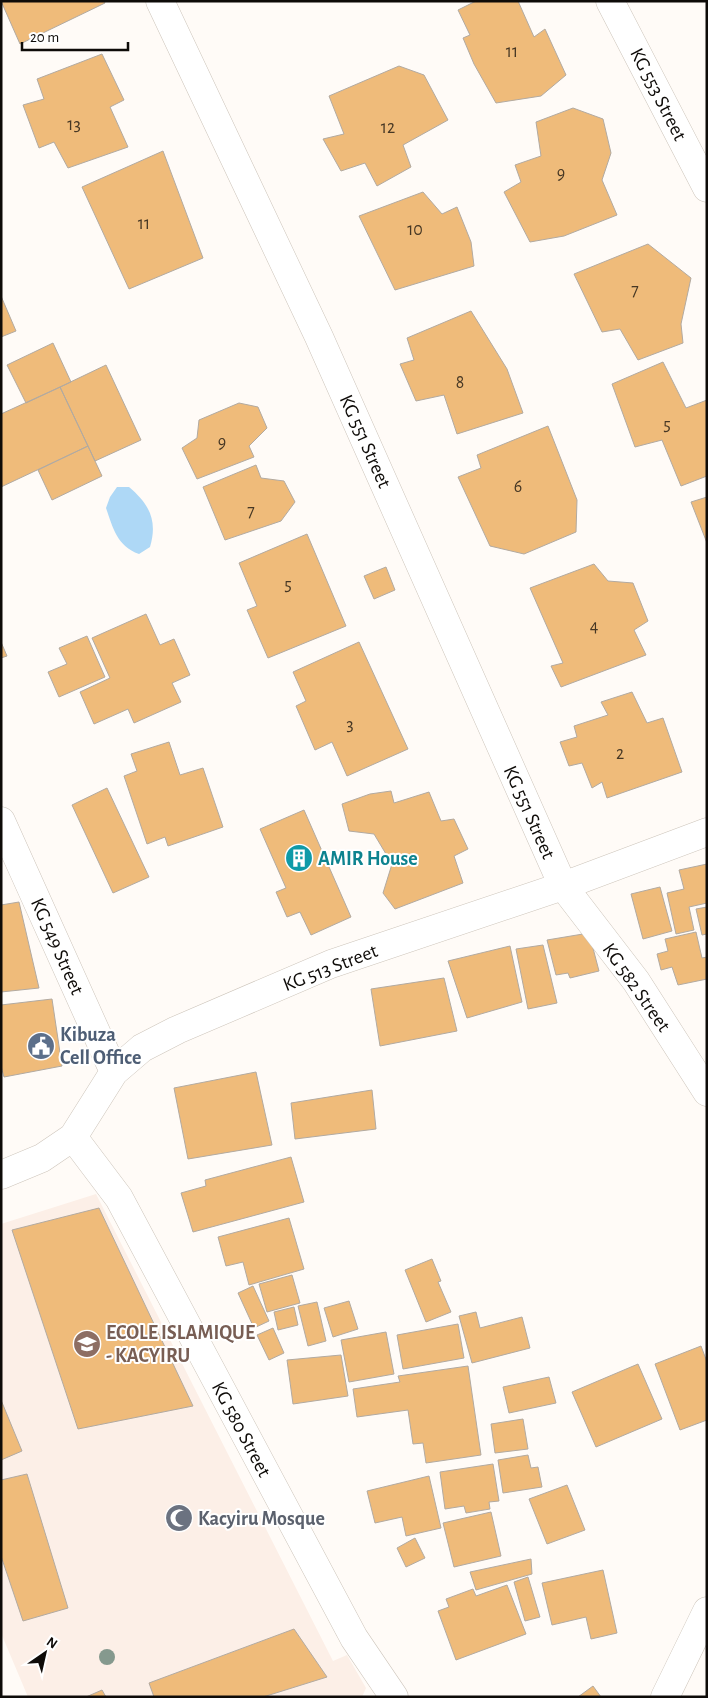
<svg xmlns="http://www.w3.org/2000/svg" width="708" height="1698" viewBox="0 0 708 1698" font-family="'Alegreya Sans',sans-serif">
  <rect width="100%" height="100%" fill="#fffbf7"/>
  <path fill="#fcefe7" d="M96,1194L333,1661L347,1655L366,1688L362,1697H28L1,1633V1224Z"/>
  <path fill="#aed8f6" d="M117,487H129C149,504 158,520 150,547L139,554C117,546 113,528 106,508L110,497Z"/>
  <path fill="#efbb7a" stroke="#b2aaa1" d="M1,1H104L105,3L20,44Z
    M476,1H518L534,37L545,29L566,75L541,96L496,103L474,64L463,38L470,35L458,10Z
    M102,54L124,100L110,107L128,147L68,168L54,142L39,148L23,105L44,99L37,79Z
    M399,66L424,75L448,120L403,145L411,167L377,186L365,163L341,171L323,139L344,134L329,96Z
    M573,108L603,119L611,153L602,180L617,215L564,236L530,242L504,192L521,182L515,165L541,156L536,122Z
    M163,151L203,258L129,289L82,187Z
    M423,192L442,214L457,207L471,242L474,266L395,290L359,216Z
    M648,244L691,278L681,324L683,343L638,360L620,329L602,332L574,274Z
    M1,296L16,331L1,337Z
    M471,311L507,369L523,413L457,434L444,395L416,401L400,364L414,360L407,338Z
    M53,343L71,382L26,403L7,365Z
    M663,362L686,408L707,400V476L681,486L662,440L635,447L612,384Z
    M106,365L141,440L95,461L60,387Z
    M60,387L88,446L1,487V414Z
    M239,403L258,407L267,428L249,446L254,457L197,479L182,448L197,438L199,420Z
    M548,426L577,500L576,532L524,554L490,546L458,477L481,468L477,455Z
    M88,446L102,476L52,500L38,470Z
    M256,465L261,478L284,481L295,502L281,521L225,540L203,487Z
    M707,497V543L691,502Z
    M307,534L346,626L268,658L247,610L257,606L239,563Z
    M594,564L608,581L633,583L648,621L634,630L646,655L561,687L551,666L563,663L530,588Z
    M386,567L395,590L374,599L364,576Z
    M146,614L160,645L174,639L190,675L172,683L181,702L134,723L128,709L94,724L80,692L110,678L92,638Z
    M87,636L105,677L59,697L48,672L67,664L59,648Z
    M1,642L7,656L1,658Z
    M359,642L408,749L347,776L332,742L315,750L296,706L306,701L293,672Z
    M632,692L647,723L663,718L682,772L607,798L602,782L592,788L582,763L569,766L560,742L577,737L574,726L608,715L601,702Z
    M169,742L180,775L203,768L223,827L168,846L165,837L147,844L124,776L137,771L131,754Z
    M107,788L149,877L113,893L72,805Z
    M391,791L394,803L429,792L441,821L454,819L468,849L454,856L463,883L395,909L383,893L392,864L374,834L349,831L342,804L370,794Z
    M304,810L351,917L311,935L300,912L287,917L276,892L286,888L260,829Z
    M707,864V903L689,907L694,930L676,934L667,893L684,889L679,870Z
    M660,887L672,931L643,939L631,894Z
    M19,902L39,988L1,992V905Z
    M707,907V934L702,935L696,909Z
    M696,932L702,958L707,957V979L678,985L672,967L661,970L657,954L668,951L665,939Z
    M589,933L599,971L570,978L568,973L556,975L547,940Z
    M543,945L557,1003L528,1009L516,949Z
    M510,946L522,1002L467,1018L448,961Z
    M444,978L457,1031L380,1046L371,989Z
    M52,999L62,1066L4,1077L1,1066V1005Z
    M256,1072L272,1145L188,1159L174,1088Z
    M372,1090L376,1129L295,1139L291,1103Z
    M291,1157L304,1202L193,1232L181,1193L206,1186L205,1180Z
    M99,1208L193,1406L78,1429L12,1230Z
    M289,1218L304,1269L249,1285L243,1262L226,1266L218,1237Z
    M432,1259L441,1281L438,1282L451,1312L426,1322L405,1270Z
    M292,1275L300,1303L267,1312L259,1284Z
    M253,1286L269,1321L254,1328L238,1293Z
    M349,1301L358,1329L333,1337L324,1308Z
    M317,1302L326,1341L308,1346L298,1306Z
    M294,1307L298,1325L278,1330L274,1312Z
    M476,1312L480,1328L522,1317L530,1348L472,1363L459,1316Z
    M458,1324L464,1358L403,1369L397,1335Z
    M273,1328L284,1353L269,1360L257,1335Z
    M386,1332L394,1374L349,1382L341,1340Z
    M701,1346L707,1362V1420L680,1430L655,1364Z
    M341,1355L348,1396L293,1404L287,1360Z
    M638,1364L662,1419L596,1447L572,1392Z
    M468,1366L481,1455L426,1463L423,1443L413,1444L408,1410L357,1417L353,1389L400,1382L398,1376Z
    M549,1377L556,1403L509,1413L503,1387Z
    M1,1400L22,1451L1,1460Z
    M523,1419L528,1449L495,1453L491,1424Z
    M528,1455L531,1468L538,1467L542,1487L503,1493L498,1460Z
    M493,1464L499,1501L489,1502L490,1509L466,1513L464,1506L445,1509L440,1472Z
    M27,1474L68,1608L23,1621L1,1556V1480Z
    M429,1476L441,1528L406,1536L402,1517L375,1523L367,1491Z
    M567,1485L585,1530L547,1544L529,1499Z
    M491,1512L501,1556L454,1567L443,1523Z
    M415,1538L425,1558L406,1567L397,1548Z
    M531,1559L532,1574L476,1590L470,1572Z
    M603,1570L617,1633L591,1639L586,1617L552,1625L542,1583Z
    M528,1577L540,1617L525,1621L514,1582Z
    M507,1585L526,1634L456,1660L438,1611L449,1607L446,1599L473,1589L476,1596Z
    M294,1629L327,1677L263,1697H154L149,1683Z
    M593,1686L601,1697H578Z
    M102,1690L106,1697H86Z"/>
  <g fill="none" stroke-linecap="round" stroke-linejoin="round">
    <g stroke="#cdc5bb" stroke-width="29">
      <path id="minor" d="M160,1L319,337L563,886L636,981L707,1092
        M610,1L707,188
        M1,821L114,1072
        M73,1137L119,1198L354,1638L394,1697
        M1,1175L42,1158L73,1137L114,1072L142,1048L177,1030L331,964L563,886L707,832
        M665,1697L707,1611"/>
    </g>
    <use href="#minor" stroke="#fff" stroke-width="28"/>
  </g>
  <circle fill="#85998e" cx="107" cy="1657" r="8"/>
  <defs>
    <g id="building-disc" transform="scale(1.4375)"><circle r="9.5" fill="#0f9aa8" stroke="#fff"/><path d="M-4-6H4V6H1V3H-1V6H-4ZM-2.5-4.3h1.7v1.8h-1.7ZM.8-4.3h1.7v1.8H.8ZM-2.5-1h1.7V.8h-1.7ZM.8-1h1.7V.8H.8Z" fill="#fff"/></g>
    <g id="civic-disc" transform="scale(1.4375)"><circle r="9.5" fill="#5c6f8a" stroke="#fff"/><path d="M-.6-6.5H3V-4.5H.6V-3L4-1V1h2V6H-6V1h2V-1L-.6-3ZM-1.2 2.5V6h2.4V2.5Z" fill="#fff"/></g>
    <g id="school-disc" transform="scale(1.4375)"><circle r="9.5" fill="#8d6e63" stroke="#fff"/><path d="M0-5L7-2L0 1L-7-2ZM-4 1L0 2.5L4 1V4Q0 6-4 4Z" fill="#fff"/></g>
    <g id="mosque-disc" transform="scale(1.4375)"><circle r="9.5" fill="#6b7280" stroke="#fff"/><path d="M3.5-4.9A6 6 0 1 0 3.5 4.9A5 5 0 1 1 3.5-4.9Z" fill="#fff"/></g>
  </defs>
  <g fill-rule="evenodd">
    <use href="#building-disc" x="299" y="858"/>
    <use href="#civic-disc" x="41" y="1046"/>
    <use href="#school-disc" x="87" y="1344"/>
    <use href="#mosque-disc" x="179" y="1518"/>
  </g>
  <g text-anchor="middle" stroke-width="4" stroke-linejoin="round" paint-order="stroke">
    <g font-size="18" fill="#463724">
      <text x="512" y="57">11</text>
      <text x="74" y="130">13</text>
      <text x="388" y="133">12</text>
      <text x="561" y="179">9</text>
      <text x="144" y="229">11</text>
      <text x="415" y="235">10</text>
      <text x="635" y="296">7</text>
      <text x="460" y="388">8</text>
      <text x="667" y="430">5</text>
      <text x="222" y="448">9</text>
      <text x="518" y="492">6</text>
      <text x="251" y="517">7</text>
      <text x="288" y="590">5</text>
      <text x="594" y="632">4</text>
      <text x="350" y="730">3</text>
      <text x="620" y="759">2</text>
    </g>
    <g font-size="20" fill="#0e0b08" stroke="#fff">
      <text transform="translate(659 94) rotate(63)" y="7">KG 553 Street</text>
      <text transform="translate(366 441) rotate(66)" y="7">KG 551 Street</text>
      <text transform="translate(530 812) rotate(66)" y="7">KG 551 Street</text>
      <text transform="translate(58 946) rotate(66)" y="7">KG 549 Street</text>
      <text transform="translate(330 967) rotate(-21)" y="7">KG 513 Street</text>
      <text transform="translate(637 987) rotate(55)" y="7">KG 582 Street</text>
      <text transform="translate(242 1429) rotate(62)" y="7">KG 580 Street</text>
    </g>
    <g font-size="20" font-weight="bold" fill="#0d838f" stroke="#fff" text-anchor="start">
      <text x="318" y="865">AMIR House</text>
    </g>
    <g font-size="20" font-weight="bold" fill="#4e5e75" stroke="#fff" text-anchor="start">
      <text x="60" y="1041">Kibuza<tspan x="60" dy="23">Cell Office</tspan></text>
    </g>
    <g font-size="20" font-weight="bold" fill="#785e54" stroke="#fff" text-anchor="start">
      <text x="106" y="1339">ECOLE ISLAMIQUE<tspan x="106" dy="23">- KACYIRU</tspan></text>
    </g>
    <g font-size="20" font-weight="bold" fill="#5b616d" stroke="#fff" text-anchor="start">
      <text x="198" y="1525">Kacyiru Mosque</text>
    </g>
  </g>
  <rect width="708" height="1698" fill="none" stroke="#0e0b08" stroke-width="5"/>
  <g transform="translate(45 1653) rotate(34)" stroke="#ffffff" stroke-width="4" paint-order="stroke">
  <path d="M0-4L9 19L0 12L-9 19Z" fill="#0e0b08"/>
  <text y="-8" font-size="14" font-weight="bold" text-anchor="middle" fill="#0e0b08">N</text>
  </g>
  <path d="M22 42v8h106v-8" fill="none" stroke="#0e0b08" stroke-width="2.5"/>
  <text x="30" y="42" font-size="15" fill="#0e0b08" stroke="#ffffff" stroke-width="4" paint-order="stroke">20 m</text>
</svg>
